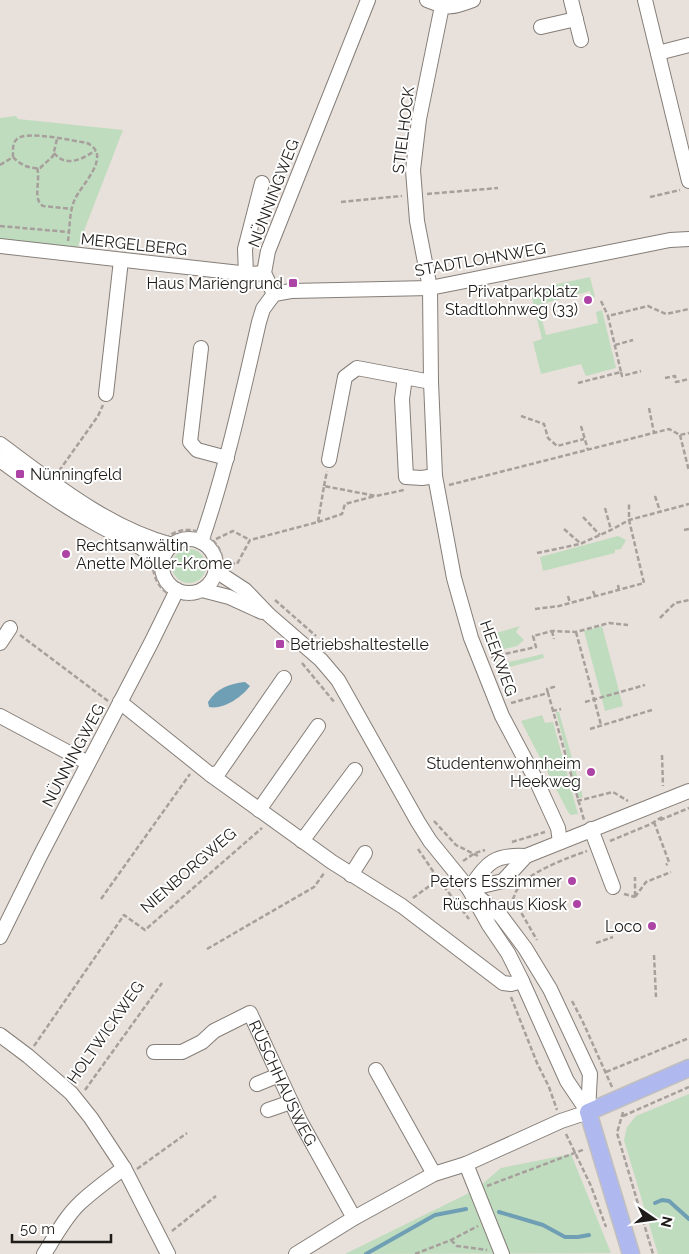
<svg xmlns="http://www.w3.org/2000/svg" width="689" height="1254" viewBox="0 0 689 1254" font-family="Raleway,sans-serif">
  <rect width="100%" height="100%" fill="#e8e0da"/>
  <path fill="#c0dcbf" d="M16,116L18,119L123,130L77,249L0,240V118Z
    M590,277L595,297L592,298L590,291L538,305L546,335L598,323L596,312L602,310L616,368L586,376L581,364L541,374L533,342L542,339L530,290Z
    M618,536L626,540L621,549L615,550V553L543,571L540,557Z
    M172 566a17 17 0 1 1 34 0a17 17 0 1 1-34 0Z
    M520,626L516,632L524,640L517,646L492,652L486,636Z
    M602,626L623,706L605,711L584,631Z
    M543,654L544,658L506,668L513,695L509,696L495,662L504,660L505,663Z
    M556,712H559L583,797L578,798Z
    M542,715L545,723L553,722L578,814L571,815L568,812L521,721Z
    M689,1094V1254H658L624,1140L627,1127L636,1116Z
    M571,1154L611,1253L345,1254L475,1190L501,1168Z"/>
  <path fill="#6f9fb4" d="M245,682L250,686C242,697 223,710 209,707L208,702C217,688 229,684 245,682Z"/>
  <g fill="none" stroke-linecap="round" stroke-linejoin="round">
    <path stroke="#6f9fb4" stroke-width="4" d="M655,1203L662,1200L669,1201L689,1219
      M499,1212L543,1225L565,1237H578L589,1235
      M366,1254L435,1215L466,1209"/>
    <g stroke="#857e78" stroke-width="16">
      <g id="minor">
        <path d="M427,0C449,9 452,8 473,0"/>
        <path d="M571,0L581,40"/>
        <path d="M645,0L689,181"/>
        <path d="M442,6L419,119L413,170L417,221L430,288L431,382L435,476L454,578L471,638L502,716L536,780L558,828L560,842"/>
        <path d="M541,27L576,19"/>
        <path d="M658,53L689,45"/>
        <path d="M0,246L249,274L264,273"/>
        <path d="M246,274L245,249L262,183"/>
        <path d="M274,294L291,291L430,288L670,240L689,239"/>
        <path d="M274,294L264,273L268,251L368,0"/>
        <path d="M201,348L190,442L197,450L227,458"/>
        <path d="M405,377L402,399L406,477L422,478L435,476"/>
        <path d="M106,394L121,260"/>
        <path d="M0,444C53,483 108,528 172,545"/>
        <path d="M0,460C30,482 60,504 93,522C116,536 143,545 162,564"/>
        <path d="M329,460L345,377L357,368L431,382"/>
        <circle cx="189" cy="566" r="27"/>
        <path d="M201,542C226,470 242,396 259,322L263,309L274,294"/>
        <path d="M216,566L222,575L245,590L269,615L321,660L338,680L418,822L430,841L469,889L489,925L508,953L522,981L567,1081L588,1112"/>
        <path d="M202,590L229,597L262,612"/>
        <path d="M0,643L10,628"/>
        <path d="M120,702L211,775L332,862L402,906L503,983L511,984L522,981"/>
        <path d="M0,716L88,763"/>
        <path d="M211,775L219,772L284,678"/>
        <path d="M259,810L318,726"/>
        <path d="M591,829L613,887"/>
        <path d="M302,841L355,770"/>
        <path d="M351,875L365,853"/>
        <path d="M469,889C487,864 492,854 526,856L689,791"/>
        <path d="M469,889L503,881L526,856"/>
        <path d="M476,895L501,916L525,948L550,989L590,1074L588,1112"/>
        <path d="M0,937L40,856L151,643L177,590"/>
        <path d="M0,1035L28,1056L71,1093L91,1118L124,1168L168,1254"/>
        <path id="s1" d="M154,1052H182L202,1042L214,1031L250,1013L300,1121L354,1218"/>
        <path d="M376,1070L434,1174"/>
        <path d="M257,1084L279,1075"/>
        <path d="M268,1110L291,1102"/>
        <path d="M466,1164L502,1254"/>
        <path d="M44,1254C55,1237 65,1217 80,1203C94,1190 109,1179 124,1168"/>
        <path d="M296,1254L354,1218L434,1174L466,1164L561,1121L588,1112"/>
      </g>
    </g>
    <g stroke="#c0bfbf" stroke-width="19">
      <path id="major" d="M631,1254L588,1112L689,1068"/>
    </g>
    <path stroke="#a69f9b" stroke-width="2.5" stroke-dasharray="5 2.5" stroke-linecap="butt" d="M54,153C66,168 83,159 96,150
      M13,157C20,165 30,169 40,168L53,156L57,139
      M0,165L13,157C13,151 12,143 17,139C27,130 74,141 87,143C113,155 82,184 75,199C69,211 70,228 68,241
      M37,168C41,180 32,199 43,206L72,209
      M427,194L498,188
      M650,197L680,190
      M341,202L402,196
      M0,226L68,232
      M601,301L608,316
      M615,345L633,340
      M621,372L622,376L641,371
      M665,378L675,376L676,382L689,379
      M578,383L621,372L608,316L648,306L666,314L689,309
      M649,408L654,433
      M521,416L544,424L548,438L557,446L584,439
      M581,426L588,450
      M680,435L689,471
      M59,471L98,416L103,405
      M449,485L669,429L680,435L689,433
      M324,486L327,471
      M655,496L660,511
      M605,508L611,530
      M583,517L600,535
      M318,522L342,514L345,504L375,496
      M564,529L580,543
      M684,530L689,529
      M153 565a35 35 0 1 1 70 0a35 35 0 1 1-70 0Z
      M216,539L233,531L250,540
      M537,553L580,544L611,530L629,520L689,504
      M230,563L237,564L250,540L318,522L324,486L376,496L404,490
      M618,585L619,590
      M593,591L595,596
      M568,596L570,603
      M275,600L316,636
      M535,609L559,606L644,583L629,520V502
      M660,618L675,603L689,600
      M552,631L554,639
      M576,632L601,725
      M20,635L108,701
      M491,657L536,647L533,636L552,631L576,632L609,623L628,625
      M302,663L335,703
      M548,693L547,689L557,686
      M585,702L645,685
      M511,703L548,693L584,820
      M552,711L561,709
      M590,729L652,710
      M662,755L663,786
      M577,801L613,792L628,801
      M660,820L689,808
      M434,821L456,845L478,856
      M654,822L669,862L666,865
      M610,841L651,824L662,817
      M512,842L545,832
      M418,849L439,880L469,919
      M463,861L475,853L485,850
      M624,894L635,897
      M635,896V877
      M635,897L646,882L671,872
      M413,898L443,876
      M101,899L190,774
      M514,900L537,940
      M509,906C514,900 514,894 518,888C527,873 569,857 587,851
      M596,943L613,937
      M207,949L314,887L325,872
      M654,955L656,997
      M511,997L537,1063L549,1087L557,1110
      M572,1001L582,1020L612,1087
      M34,1046L124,915L145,930L262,828
      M606,1072L689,1038
      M85,1090L162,983
      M623,1112L617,1133L653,1254
      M623,1116L689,1087
      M566,1134L591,1186L606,1227
      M137,1169L187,1133
      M487,1186L585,1149
      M172,1231L216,1196
      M451,1240L457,1246L487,1250
      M415,1254L451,1240L478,1226"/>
    <use href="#minor" stroke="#fff" stroke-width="14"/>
    <use href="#major" stroke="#afb9ef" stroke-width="16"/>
  </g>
  <g fill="#ad43a5" stroke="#fff" stroke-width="2">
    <rect x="288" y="278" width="10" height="10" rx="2.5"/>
    <circle cx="588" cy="300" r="5"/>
    <rect x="15" y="469" width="10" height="10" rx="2.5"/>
    <circle cx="66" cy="554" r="5"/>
    <rect x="275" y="639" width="10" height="10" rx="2.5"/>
    <circle cx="591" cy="772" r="5"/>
    <circle cx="572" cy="881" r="5"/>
    <circle cx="577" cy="904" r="5"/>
    <circle cx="652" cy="926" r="5"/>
  </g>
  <g text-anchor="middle" stroke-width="4" stroke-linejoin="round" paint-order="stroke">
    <g font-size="16" fill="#1f1c1a" stroke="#fff">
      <text transform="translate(403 130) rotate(-83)" y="6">STIELHOCK</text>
      <text transform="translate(273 193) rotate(-69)" y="6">NÜNNINGWEG</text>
      <text transform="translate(134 244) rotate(6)" y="6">MERGELBERG</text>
      <text transform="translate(480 259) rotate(-10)" y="6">STADTLOHNWEG</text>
      <text transform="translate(499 658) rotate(70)" y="6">HEEKWEG</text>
      <text transform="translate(73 755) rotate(-62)" y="6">NÜNNINGWEG</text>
      <text transform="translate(188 870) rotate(-41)" y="6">NIENBORGWEG</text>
      <text transform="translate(105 1032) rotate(-55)" y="6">HOLTWICKWEG</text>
      <text dy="6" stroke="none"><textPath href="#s1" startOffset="184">RÜSCHHAUSWEG</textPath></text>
    </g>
    <g font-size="16" fill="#1f1c1a" stroke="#fff" text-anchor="end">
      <text x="283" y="289">Haus Mariengrund</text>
      <text x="578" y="297">Privatparkplatz<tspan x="578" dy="18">Stadtlohnweg (33)</tspan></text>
      <text x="30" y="480" text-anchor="start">Nünningfeld</text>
      <text x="76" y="551" text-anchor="start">Rechtsanwältin<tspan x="76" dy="18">Anette Möller-Krome</tspan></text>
      <text x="290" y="650" text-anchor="start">Betriebshaltestelle</text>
      <text x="581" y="769">Studentenwohnheim<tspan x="581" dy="18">Heekweg</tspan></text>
      <text x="562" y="887">Peters Esszimmer</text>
      <text x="567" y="910">Rüschhaus Kiosk</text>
      <text x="642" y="932">Loco</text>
    </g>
  </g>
  <g transform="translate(654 1219) rotate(103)" stroke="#ffffff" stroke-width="4" paint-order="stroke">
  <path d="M0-4L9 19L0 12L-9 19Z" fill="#1f1c1a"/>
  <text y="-8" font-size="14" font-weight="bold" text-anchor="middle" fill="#1f1c1a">N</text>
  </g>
  <path d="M12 1234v8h99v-8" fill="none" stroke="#1f1c1a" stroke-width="2.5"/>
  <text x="20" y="1234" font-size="15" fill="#1f1c1a" stroke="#ffffff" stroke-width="4" paint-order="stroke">50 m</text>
</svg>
